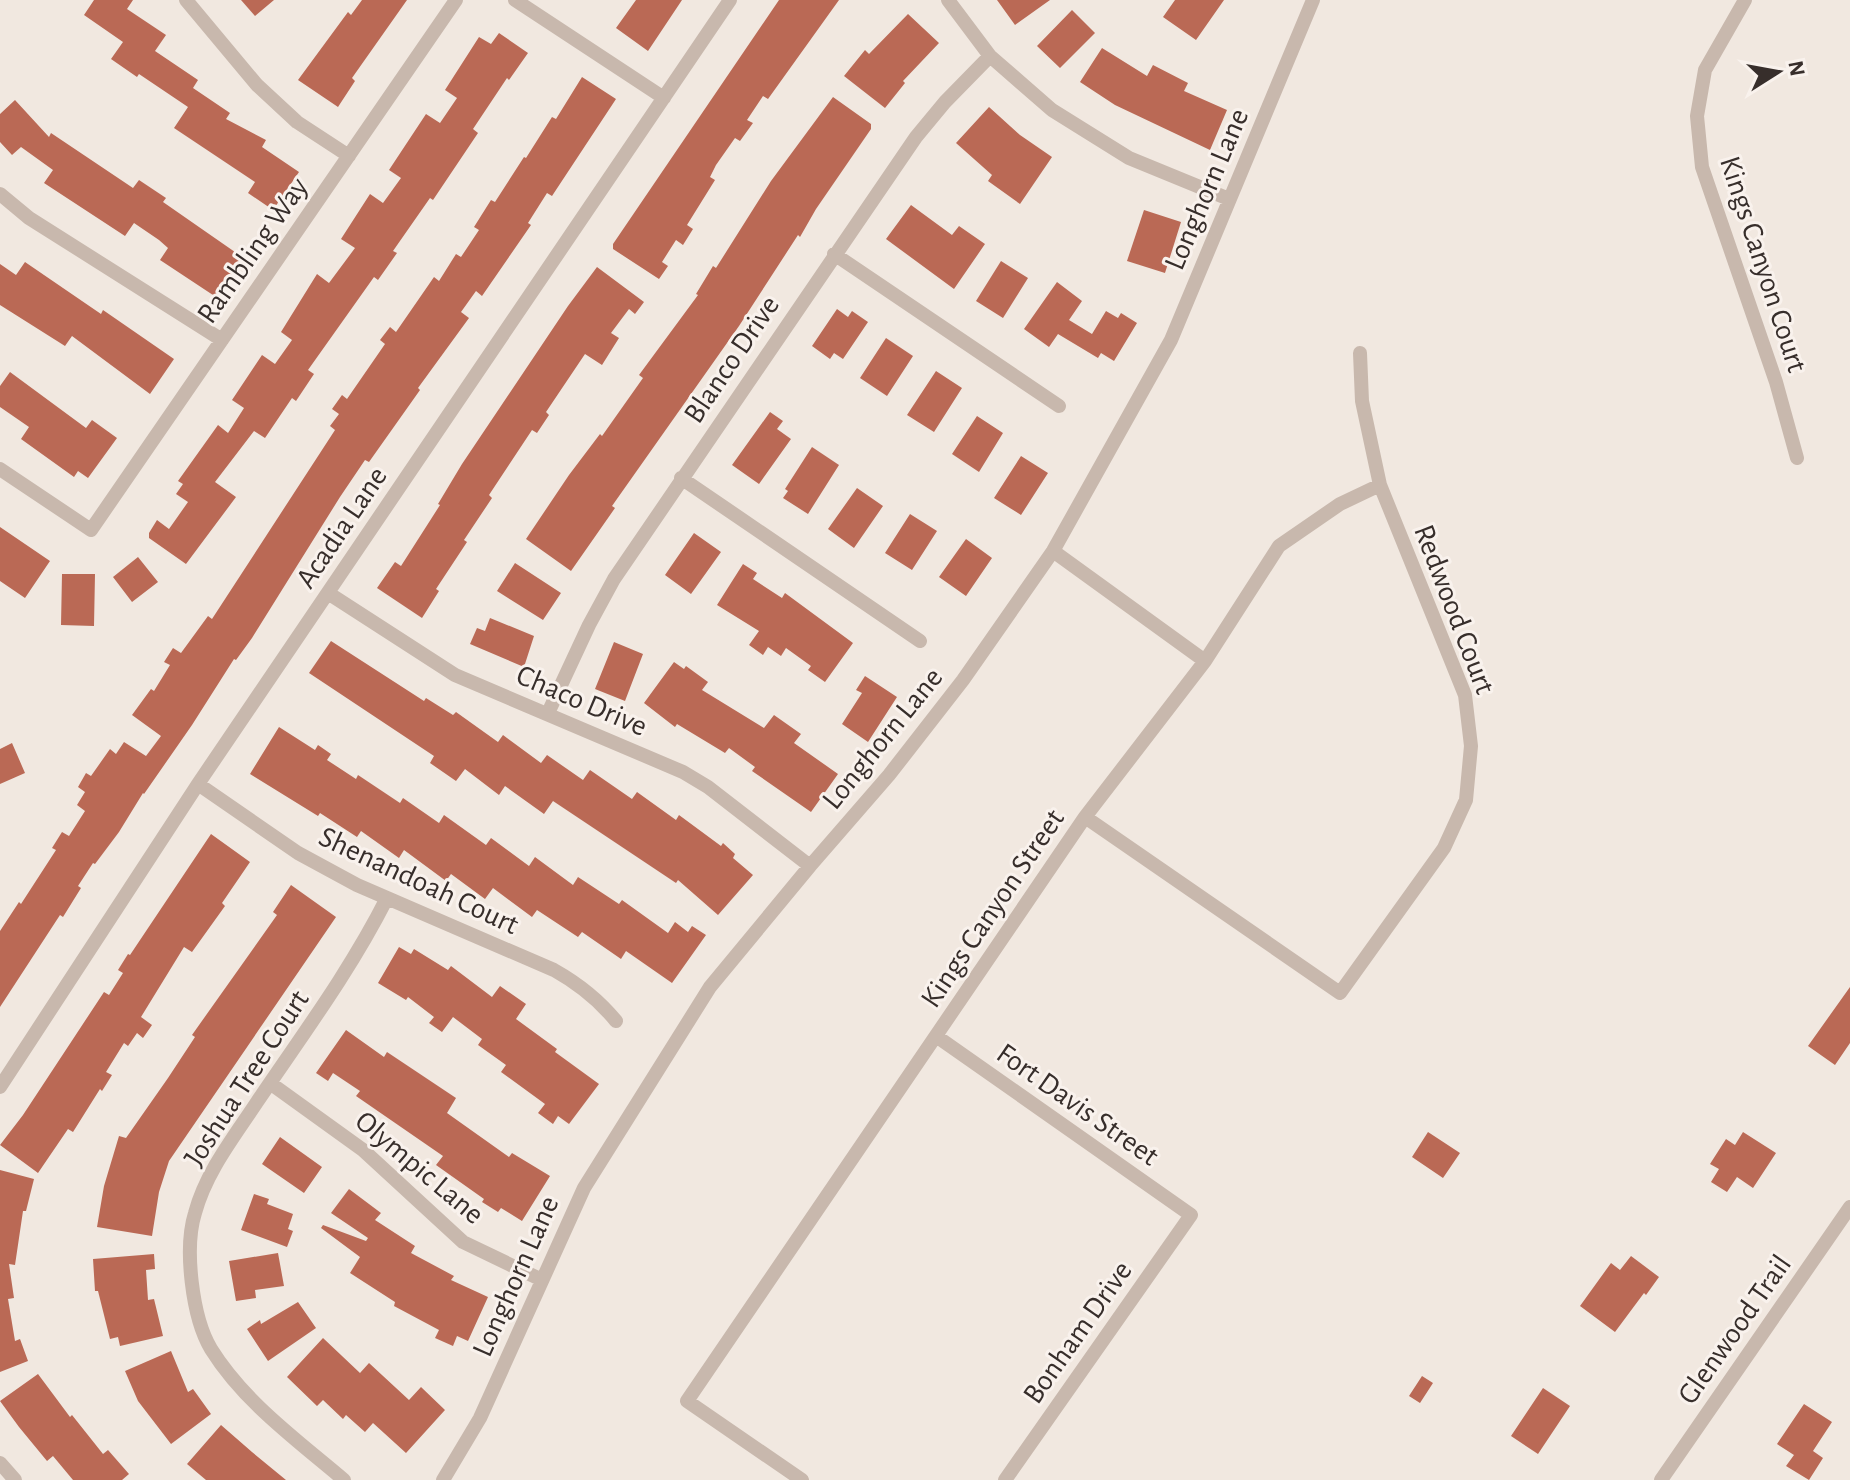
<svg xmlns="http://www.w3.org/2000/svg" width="1850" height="1480" viewBox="0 0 1850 1480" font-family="'Alegreya Sans',sans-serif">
  <rect width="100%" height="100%" fill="#f1e8e0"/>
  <path fill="#ba6955" d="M94,0H133L127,9L166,35L155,51L198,80L193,88L230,113L226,119L266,140L262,147L299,172L273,210L248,193L255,182L174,128L188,107L139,74L137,77L111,59L123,42L84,15Z
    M241,0H274L255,16Z
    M362,0H407L352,78L355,81L338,107L298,80L348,12L351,15Z
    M636,0H682L648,51L616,28Z
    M779,0H839L768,99L763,96L747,120L753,123L740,141L735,138L716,165L710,177L715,180L687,225L693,229L683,245L676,240L662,262L668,266L659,279L613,249V244Z
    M997,0H1050L1015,25Z
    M1175,0H1224L1196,40L1163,17Z
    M1072,10L1095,33L1060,68L1037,46Z
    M908,14L939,43L903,81L905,83L885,108L844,76L865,50L869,54Z
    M499,33L528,53L509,80L507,78L473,129L478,133L433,200L430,198L393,251L397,253L378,280L374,277L308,370L314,374L296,401L292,398L265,438L254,431L215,482L236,497L186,564L149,538V533L157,520L169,529L188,502L176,494L183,484L178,481L218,425L228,433L244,408L232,400L262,355L275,364L292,340L281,332L317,274L329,283L355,248L341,239L370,194L383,203L401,178L389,170L426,114L440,123L457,98L445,90L479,37L491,44Z
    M1102,48L1147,76L1153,65L1188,83L1184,91L1227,110L1210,150L1115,105L1080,82Z
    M582,77L616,99L552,196L547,193L528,223L531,225L482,296L476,291L461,312L469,318L418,388L420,390L369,462L365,460L340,497L252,638L236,660L234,659L192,725L144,794L143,793L119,832L95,864L93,863L78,886L81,888L63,917L60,915L0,1007V931L19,902L21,904L56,850L52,848L62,832L69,836L85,811L77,805L85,792L78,787L86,773L91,776L110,749L116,754L124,742L146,756L161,736L132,715L151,689L154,691L170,665L164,662L173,648L181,653L208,616L212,619L335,430L330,426L339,414L332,409L342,395L347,399L385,344L380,340L390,327L396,332L434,277L439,281L456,254L461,257L479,230L474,227L491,200L495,202L524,157L526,158L552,117L556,119Z
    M833,97L871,124V129L816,209L800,237L798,235L739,326L612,506L615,508L571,571L526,539L569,475L600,434L602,436L643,378L639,375L698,295L696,294L713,266L716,268L771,181Z
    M15,100L49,137L51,133L133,188L139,180L166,198L163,202L245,259L219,299L160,260L168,248L159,240L134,223L125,236L44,183L53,170L21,147L12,155L0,142V114Z
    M989,107L1020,135L1052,157L1020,204L988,181L992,175L956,143Z
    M911,205L952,235L959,226L985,244L954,289L886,239Z
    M1144,210L1181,222L1165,273L1127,261Z
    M1001,261L1028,278L1003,318L976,301Z
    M25,262L101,314L103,310L174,359L150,394L72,336L65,346L0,305V264L16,275Z
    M597,267L644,302L635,314L629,309L611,333L619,338L602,365L585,354L546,412L549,415L537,433L532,430L489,495L492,498L464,540L467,542L436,589L439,591L422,618L377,588L395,562L401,566L440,505L438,504L462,464L568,306Z
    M1057,282L1082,301L1069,320L1092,334L1106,311L1118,318L1121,313L1137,323L1114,361L1101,353L1098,358L1058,334L1049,347L1024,329Z
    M837,309L848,317L852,311L868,322L843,359L834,353L830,359L812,346Z
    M886,338L913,356L887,396L860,378Z
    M936,371L962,388L934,432L907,415Z
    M10,372L86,428L92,420L117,438L88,478L78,471L74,477L21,439L29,427L0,407V386Z
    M770,412L783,421L777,429L791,439L759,484L732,465Z
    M977,416L1003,433L979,472L952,454Z
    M812,447L839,465L808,514L783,498L788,491L785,489Z
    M1021,456L1048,473L1021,515L994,498Z
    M857,488L883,506L854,548L828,529Z
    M910,514L937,531L912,570L885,553Z
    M0,527L50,561L25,598L0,581Z
    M694,533L721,552L691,594L665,575Z
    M966,539L992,558L966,596L939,577Z
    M138,557L158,582L132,602L113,577Z
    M515,563L561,593L543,620L497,591Z
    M743,564L757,573L753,579L782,598L785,593L853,643L825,682L808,670L811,666L786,648L781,656L768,647L763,655L749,645L759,631L717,605Z
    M62,574H95L94,626L61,625Z
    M490,618L534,636L524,667L470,644L477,628L485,631Z
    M331,641L424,701L426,698L453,715L456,712L498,742L503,735L541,763L547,755L583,780L590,770L632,799L637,792L676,820L679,815L721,846L723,843L735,854L733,858L753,875L718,915L678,880L676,883L553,801L544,814L505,786L499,795L465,769L456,781L430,763L434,756L309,673Z
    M614,642L643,654L625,701L595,689Z
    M674,662L684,669L686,666L708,682L702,690L764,728L774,715L801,734L794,743L838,774L811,812L752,771L755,767L729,748L725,753L677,724L675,727L644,703Z
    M865,676L897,697L868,742L842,724L862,693L856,690Z
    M279,727L315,750L318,745L331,754L327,760L356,779L358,775L400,803L403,798L439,823L444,815L486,845L491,838L529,866L535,857L573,885L578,877L619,904L622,900L668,933L675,922L688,932L692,926L706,935L672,983L626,951L621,959L582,932L578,937L537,910L532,917L493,888L485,899L451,874L446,881L404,850L399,858L361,831L357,837L320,813L318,816L250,774Z
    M12,743L25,773L0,784V749Z
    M211,834L250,862L222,903L225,906L192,952L184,947L141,1017L152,1025L143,1038L137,1033L128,1046L124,1043L106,1072L112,1075L102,1091L100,1089L73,1132L68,1129L38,1173L0,1145L23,1115L104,992L109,995L123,973L118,970L128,954L130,955Z
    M291,885L336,917L169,1161L159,1192L152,1236L97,1227L104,1186L119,1136L126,1138L168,1078L195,1037L192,1035L277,915L273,912Z
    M399,947L411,954L414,949L448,970L451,966L492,997L500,986L526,1004L516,1019L557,1049L555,1052L599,1084L569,1124L558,1116L553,1124L538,1113L545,1104L501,1072L506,1065L478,1045L482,1039L453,1017L442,1032L429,1023L434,1017L408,997L406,1000L378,983Z
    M1850,987V1043L1835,1065L1808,1046Z
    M346,1030L384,1057L387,1052L456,1098L447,1113L509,1157L512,1153L550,1176L522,1221L501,1208L498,1212L482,1202L484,1199L436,1165L443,1156L356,1096L360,1091L333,1073L328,1081L316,1073Z
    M1428,1132L1460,1153L1443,1178L1412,1157Z
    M1743,1132L1776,1153L1753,1188L1737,1177L1727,1192L1711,1182L1719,1169L1710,1164L1726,1139L1735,1145Z
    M280,1137L322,1167L304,1193L262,1164Z
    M0,1170L34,1179L26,1211H23L15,1265L9,1264L14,1298L8,1299L15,1341L20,1339L28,1361L0,1372Z
    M349,1189L381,1213L375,1220L415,1246L411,1253L454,1276L451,1280L488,1297L468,1341L457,1336L453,1346L435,1338L439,1330L394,1306L395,1302L350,1273L360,1257L321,1228L323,1225L366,1241L368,1238L331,1213Z
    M254,1194L269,1199L267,1204L293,1214L288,1229L293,1231L287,1247L241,1230Z
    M278,1253L284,1286L255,1290L256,1298L236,1301L229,1261Z
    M154,1254L155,1269L146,1270L148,1300L154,1299L163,1336L120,1346L118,1337L110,1339L98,1291H95L93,1259Z
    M1631,1256L1659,1277L1646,1295L1644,1293L1615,1332L1580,1306L1611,1263L1620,1270Z
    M298,1302L316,1328L268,1361L247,1329L260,1320L261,1324Z
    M323,1338L360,1373L369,1363L409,1400L421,1387L445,1410L406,1453L373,1423L365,1432L346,1415L343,1419L323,1400L317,1406L287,1377Z
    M171,1351L188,1392L193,1389L211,1414L171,1444L138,1401L125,1371Z
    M38,1374L70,1417L72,1415L103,1454L108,1450L129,1474L122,1480H73L53,1456L47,1461L19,1427L0,1401Z
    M1422,1376L1433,1383L1420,1403L1409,1396Z
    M1543,1388L1570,1406L1538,1454L1511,1436Z
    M1804,1404L1832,1422L1813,1451L1823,1458L1809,1480L1786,1466L1794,1455L1777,1444Z
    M221,1425L252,1452L286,1480H206L187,1464Z"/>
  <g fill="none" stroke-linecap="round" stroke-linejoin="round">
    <path stroke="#c8b8ad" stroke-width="14" d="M186,0L257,85L297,122L349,156
      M515,0L664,98
      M948,0L990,56L1052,110L1129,158L1229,199
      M1745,0L1705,70L1697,116L1702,167L1776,382L1797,458
      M0,194L29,218L222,340
      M834,254L1059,406
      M0,469L91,530L456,0
      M681,478L920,641
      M1053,551L1205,661
      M328,593L455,675L683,772L708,787L810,866
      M548,713L589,625L614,579L916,137L945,102L990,56
      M198,784L298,853L357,885L554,970C579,984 598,999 616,1021
      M1085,817L1340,993L1444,848L1466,800L1471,746L1465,695L1380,485L1362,401L1360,353
      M936,1036L1191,1215L1005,1480
      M270,1083L363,1150L463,1242L542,1280
      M0,1087L198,784L730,0
      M0,1463L15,1480
      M344,1480C297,1440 244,1402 211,1349C192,1317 184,1248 195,1213C206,1172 234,1137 257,1102C303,1034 350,971 387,898
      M443,1480L480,1418L584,1188L710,987L810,866L889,775L963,680L1053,551L1171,340L1313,0
      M802,1480L687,1401L1085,817L1205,661L1279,546L1340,504L1380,485
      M1661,1480L1850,1207"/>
  </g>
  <g text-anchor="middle" stroke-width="6" stroke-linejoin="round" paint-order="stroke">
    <g font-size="30" fill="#372e2b" stroke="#f9f2ed">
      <text transform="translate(1206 189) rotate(-67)" y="10">Longhorn Lane</text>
      <text transform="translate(252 250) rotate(-55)" y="10">Rambling Way</text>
      <text transform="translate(1764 264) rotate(72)" y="10">Kings Canyon Court</text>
      <text transform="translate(731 359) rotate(-56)" y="10">Blanco Drive</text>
      <text transform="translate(341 527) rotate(-56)" y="10">Acadia Lane</text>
      <text transform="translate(1455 609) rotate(69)" y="10">Redwood Court</text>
      <text transform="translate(582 700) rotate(23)" y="10">Chaco Drive</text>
      <text transform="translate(882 738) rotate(-51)" y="10">Longhorn Lane</text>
      <text transform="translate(419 880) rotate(25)" y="10">Shenandoah Court</text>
      <text transform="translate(992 908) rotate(-56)" y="10">Kings Canyon Street</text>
      <text transform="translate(246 1078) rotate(-57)" y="10">Joshua Tree Court</text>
      <text transform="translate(1078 1104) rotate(35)" y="10">Fort Davis Street</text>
      <text transform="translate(420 1167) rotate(40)" y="10">Olympic Lane</text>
      <text transform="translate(515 1276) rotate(-66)" y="10">Longhorn Lane</text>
      <text transform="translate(1734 1329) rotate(-55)" y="10">Glenwood Trail</text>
      <text transform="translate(1077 1332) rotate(-55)" y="10">Bonham Drive</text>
    </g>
  </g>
  <g transform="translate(1778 72) rotate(79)" stroke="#f9f2ed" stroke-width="6" paint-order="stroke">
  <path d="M0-6L14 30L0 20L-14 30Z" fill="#372e2b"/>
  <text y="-12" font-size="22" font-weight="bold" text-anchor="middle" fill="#372e2b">N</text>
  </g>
</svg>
